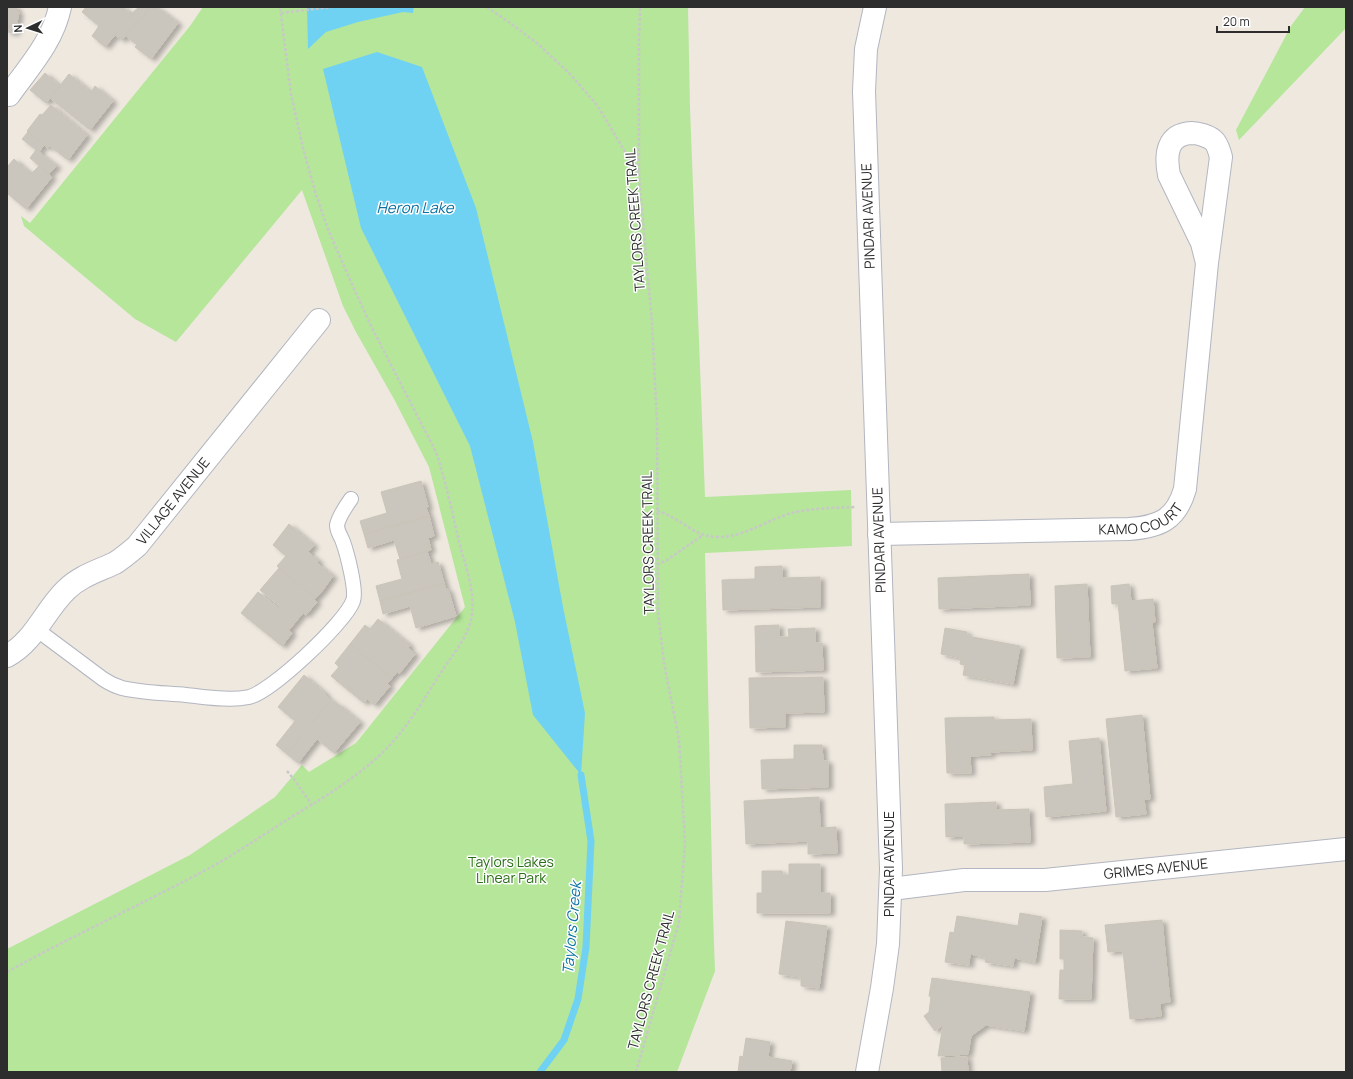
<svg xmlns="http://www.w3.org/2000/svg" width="1353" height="1079" viewBox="0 0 1353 1079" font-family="Manrope,sans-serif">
  <defs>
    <filter id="shadow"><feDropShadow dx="4.5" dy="2.5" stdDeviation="2" flood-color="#0004"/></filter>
  </defs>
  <rect width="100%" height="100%" fill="#eee8df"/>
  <path fill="#b5e69a" d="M203,7H688L690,108L705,497L851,490L852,546L705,553L713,915L715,971L677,1072H7V949L190,855L275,797L302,765L309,772L356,743L465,607L429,467L394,399L356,332L343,306L302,190L176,342L135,319L24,226L21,216L30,223L190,26Z
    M1305,7H1346V28L1239,140L1236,130L1291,26Z"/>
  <path fill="#70d2f3" d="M307,7H414L413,13L403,12L358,22L326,32L308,49Z
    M377,52L422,67L476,208L533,442L563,607L585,713L581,775L533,715L515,622L470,446L361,228L323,69Z"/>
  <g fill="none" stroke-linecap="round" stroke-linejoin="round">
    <path stroke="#70d2f3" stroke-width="7" d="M540,1072L564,1040L578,999L586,947L591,841L581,775"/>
  </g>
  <path fill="#cac6bd" stroke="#cac4b8" filter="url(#shadow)" d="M7,7H17L16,12H19L15,33L7,32Z
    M86,7H123L132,15L105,47L92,36L99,26L82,12Z
    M139,7H151L139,22L137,21L122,40L115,35L132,15L131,14Z
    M151,7H157L178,23L151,59L135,47L137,45L126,36L137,21L139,22Z
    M45,73L60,86L46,103L30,90Z
    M69,74L91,92L95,86L113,101L90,130L50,98Z
    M51,105L87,135L68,160L50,146L48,148L27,131L40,114L42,115Z
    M28,132L44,145L39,152L22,139Z
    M36,150L57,166L49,174L30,158Z
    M14,159L31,174L39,166L52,177L26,209L7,193V167Z
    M421,481L428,507L426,508L429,516L364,534L360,521L387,513L381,492Z
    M429,516L434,536L428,538L431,550L400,559L394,540L368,548L364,534Z
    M289,524L314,545L308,552L319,561L317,563L333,576L320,594V593L316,598L277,566L286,556L273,545Z
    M427,551L431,564L438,562L444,583L380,601L376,586L402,579L397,560Z
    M782,566V578L820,577V607L723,610L722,580L755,579V567Z
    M279,568L316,598L314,600L317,602L306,615L303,613L289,630L292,633L282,646L241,613L258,592L278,608L280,606L260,590Z
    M1029,574L1030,605L939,609L938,578Z
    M444,583L446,590L448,589L456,616L416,628L410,606L383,614L380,601Z
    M1087,584L1090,657L1057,658L1055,586Z
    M1129,584L1131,601L1153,599L1155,622L1152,623L1157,668L1125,671L1118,603L1112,604L1111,586Z
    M378,619L410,645L408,648L415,654L399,674L397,672L392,678L350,644L365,625L370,629Z
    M779,625V637H789L788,629L815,628V643H822L823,670L756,672L755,626Z
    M945,628L967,632V636L1020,646L1013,684L963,675L965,665L960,664L961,658L941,654Z
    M350,644L392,678L387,684L390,686L374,705L367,699L364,703L331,676L339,667L335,663Z
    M304,675L326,694L325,695L331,700L287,754L276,745L295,721L278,707Z
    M823,677L824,712L785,713V727L750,728L749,678Z
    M331,700L337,705L338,704L360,722L334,753L317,739L298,763L287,754Z
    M1142,715L1150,799H1144L1146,814L1116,817L1106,719Z
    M994,717V720L1031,719L1032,750L990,752L991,755L970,756L971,773H947L945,718Z
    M1099,738L1106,811L1046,817L1044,787L1073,784L1069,741Z
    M794,745H822L823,761H828V787L762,789L761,760L794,759Z
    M819,797L820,828L836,827L837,853L808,854V841L746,844L744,801Z
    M996,802V810L1029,809L1030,842L964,844V836L946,837L945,804Z
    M789,864H820V893H830V913H757V893H762V871H782L783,875H789Z
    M1020,913L1042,917L1035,962L1014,958L1013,966L985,962L986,957L970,954L969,965L945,962L950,932L954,933L957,916L1018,926Z
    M1162,920L1170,1002L1160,1003L1161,1016L1130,1019L1123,951L1108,952L1105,925Z
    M786,921L827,926L819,988L801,986V977L779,974Z
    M1060,930L1082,931V937L1093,938L1091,999H1059L1060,970H1064V959H1060Z
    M932,978L1030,992L1024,1031L986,1025L971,1036L968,1054L938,1056L943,1025L935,1031L924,1016L929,1012L931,997L929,996Z
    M746,1038L770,1042L768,1057L792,1061L790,1072H738L740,1056L743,1057Z
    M967,1057L968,1072H942L941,1058Z"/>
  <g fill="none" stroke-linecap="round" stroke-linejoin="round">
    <g stroke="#b3b6c0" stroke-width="16">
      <path id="lane" d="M36,629L103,679C109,683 115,686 122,688C143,693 165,693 186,695C206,697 229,701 249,697C271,692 345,623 353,601C357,591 347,553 343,542C341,536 337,532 337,525C339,516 346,506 351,499"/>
    </g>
    <g stroke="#b3b6c0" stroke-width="24">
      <g id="street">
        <path d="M9,95C29,67 53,41 60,7"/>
        <path id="s1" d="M879,534L1129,529C1159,527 1176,520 1185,489L1207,263L1221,157C1219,151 1218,144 1213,140C1208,136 1198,133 1192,133C1167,134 1165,154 1169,175L1202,243L1207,263"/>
        <path id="s2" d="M7,656C34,642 45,610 66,590C80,576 98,571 115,563C123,558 130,552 137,546L319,320"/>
        <path id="s3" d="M891,889L964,880H1045L1346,849"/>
        <path d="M867,1072L882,988L888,944L891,869L864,91L866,49L875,7"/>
      </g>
    </g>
    <path stroke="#c8c8c8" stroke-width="2.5" stroke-dasharray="3 2" stroke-linecap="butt" d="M487,7L510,23L538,44L569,73L597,105L639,175
      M281,13L331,7
      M657,511C678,516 693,536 715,537C743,538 763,522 788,514C809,508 833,508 855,507
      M657,565L667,560L703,535
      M287,771L296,782L312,805
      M7,972C70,937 136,907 200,873C229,858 257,839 285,821C321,799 359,777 388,747C409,725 424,699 440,674C452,655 469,637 472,614C475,590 465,565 459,542C452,512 446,482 436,452L374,332L354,289L329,232L316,195L303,148L291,94L280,7
      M636,1072L679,922L685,843L679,740L664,663L658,612L657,422L652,324L639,175V38L640,7"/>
    <use href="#lane" stroke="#fff" stroke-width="14"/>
    <use href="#street" stroke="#fff" stroke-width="22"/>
  </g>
  <g text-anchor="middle" stroke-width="3" stroke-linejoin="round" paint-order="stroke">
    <g font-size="14" fill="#2d2d2d" stroke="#fff">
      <text transform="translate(868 216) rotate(-92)" y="5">PINDARI AVENUE</text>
      <text transform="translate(635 220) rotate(-94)" y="5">TAYLORS CREEK TRAIL</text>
      <text dy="5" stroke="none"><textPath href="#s2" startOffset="231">VILLAGE AVENUE</textPath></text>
      <text dy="5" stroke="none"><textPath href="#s1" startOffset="264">KAMO COURT</textPath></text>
      <text transform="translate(879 540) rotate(-92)" y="5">PINDARI AVENUE</text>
      <text transform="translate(648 543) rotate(-91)" y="5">TAYLORS CREEK TRAIL</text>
      <text transform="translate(889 864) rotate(-90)" y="5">PINDARI AVENUE</text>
      <text dy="5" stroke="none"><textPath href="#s3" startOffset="266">GRIMES AVENUE</textPath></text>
      <text transform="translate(651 980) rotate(-75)" y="5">TAYLORS CREEK TRAIL</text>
    </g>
    <g font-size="14" fill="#2b6e18" stroke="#fff">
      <text x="511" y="867">Taylors Lakes<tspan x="511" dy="16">Linear Park</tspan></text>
    </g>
    <g font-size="15" font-style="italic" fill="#0971a4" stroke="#fff">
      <text x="415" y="213">Heron Lake</text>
      <text transform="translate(572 928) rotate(-85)" y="5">Taylors Creek</text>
    </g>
  </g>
  <rect width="1353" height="1079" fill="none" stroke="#2d2d2d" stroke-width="16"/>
  <g transform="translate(28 28) rotate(266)" stroke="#ffffff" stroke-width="3" paint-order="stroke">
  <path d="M0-3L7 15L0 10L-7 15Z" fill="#2d2d2d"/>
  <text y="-6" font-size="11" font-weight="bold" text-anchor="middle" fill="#2d2d2d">N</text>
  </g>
  <path d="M1217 26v6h72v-6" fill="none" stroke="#2d2d2d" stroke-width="2"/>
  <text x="1223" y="26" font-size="12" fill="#2d2d2d" stroke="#ffffff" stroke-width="3" paint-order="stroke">20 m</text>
</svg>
